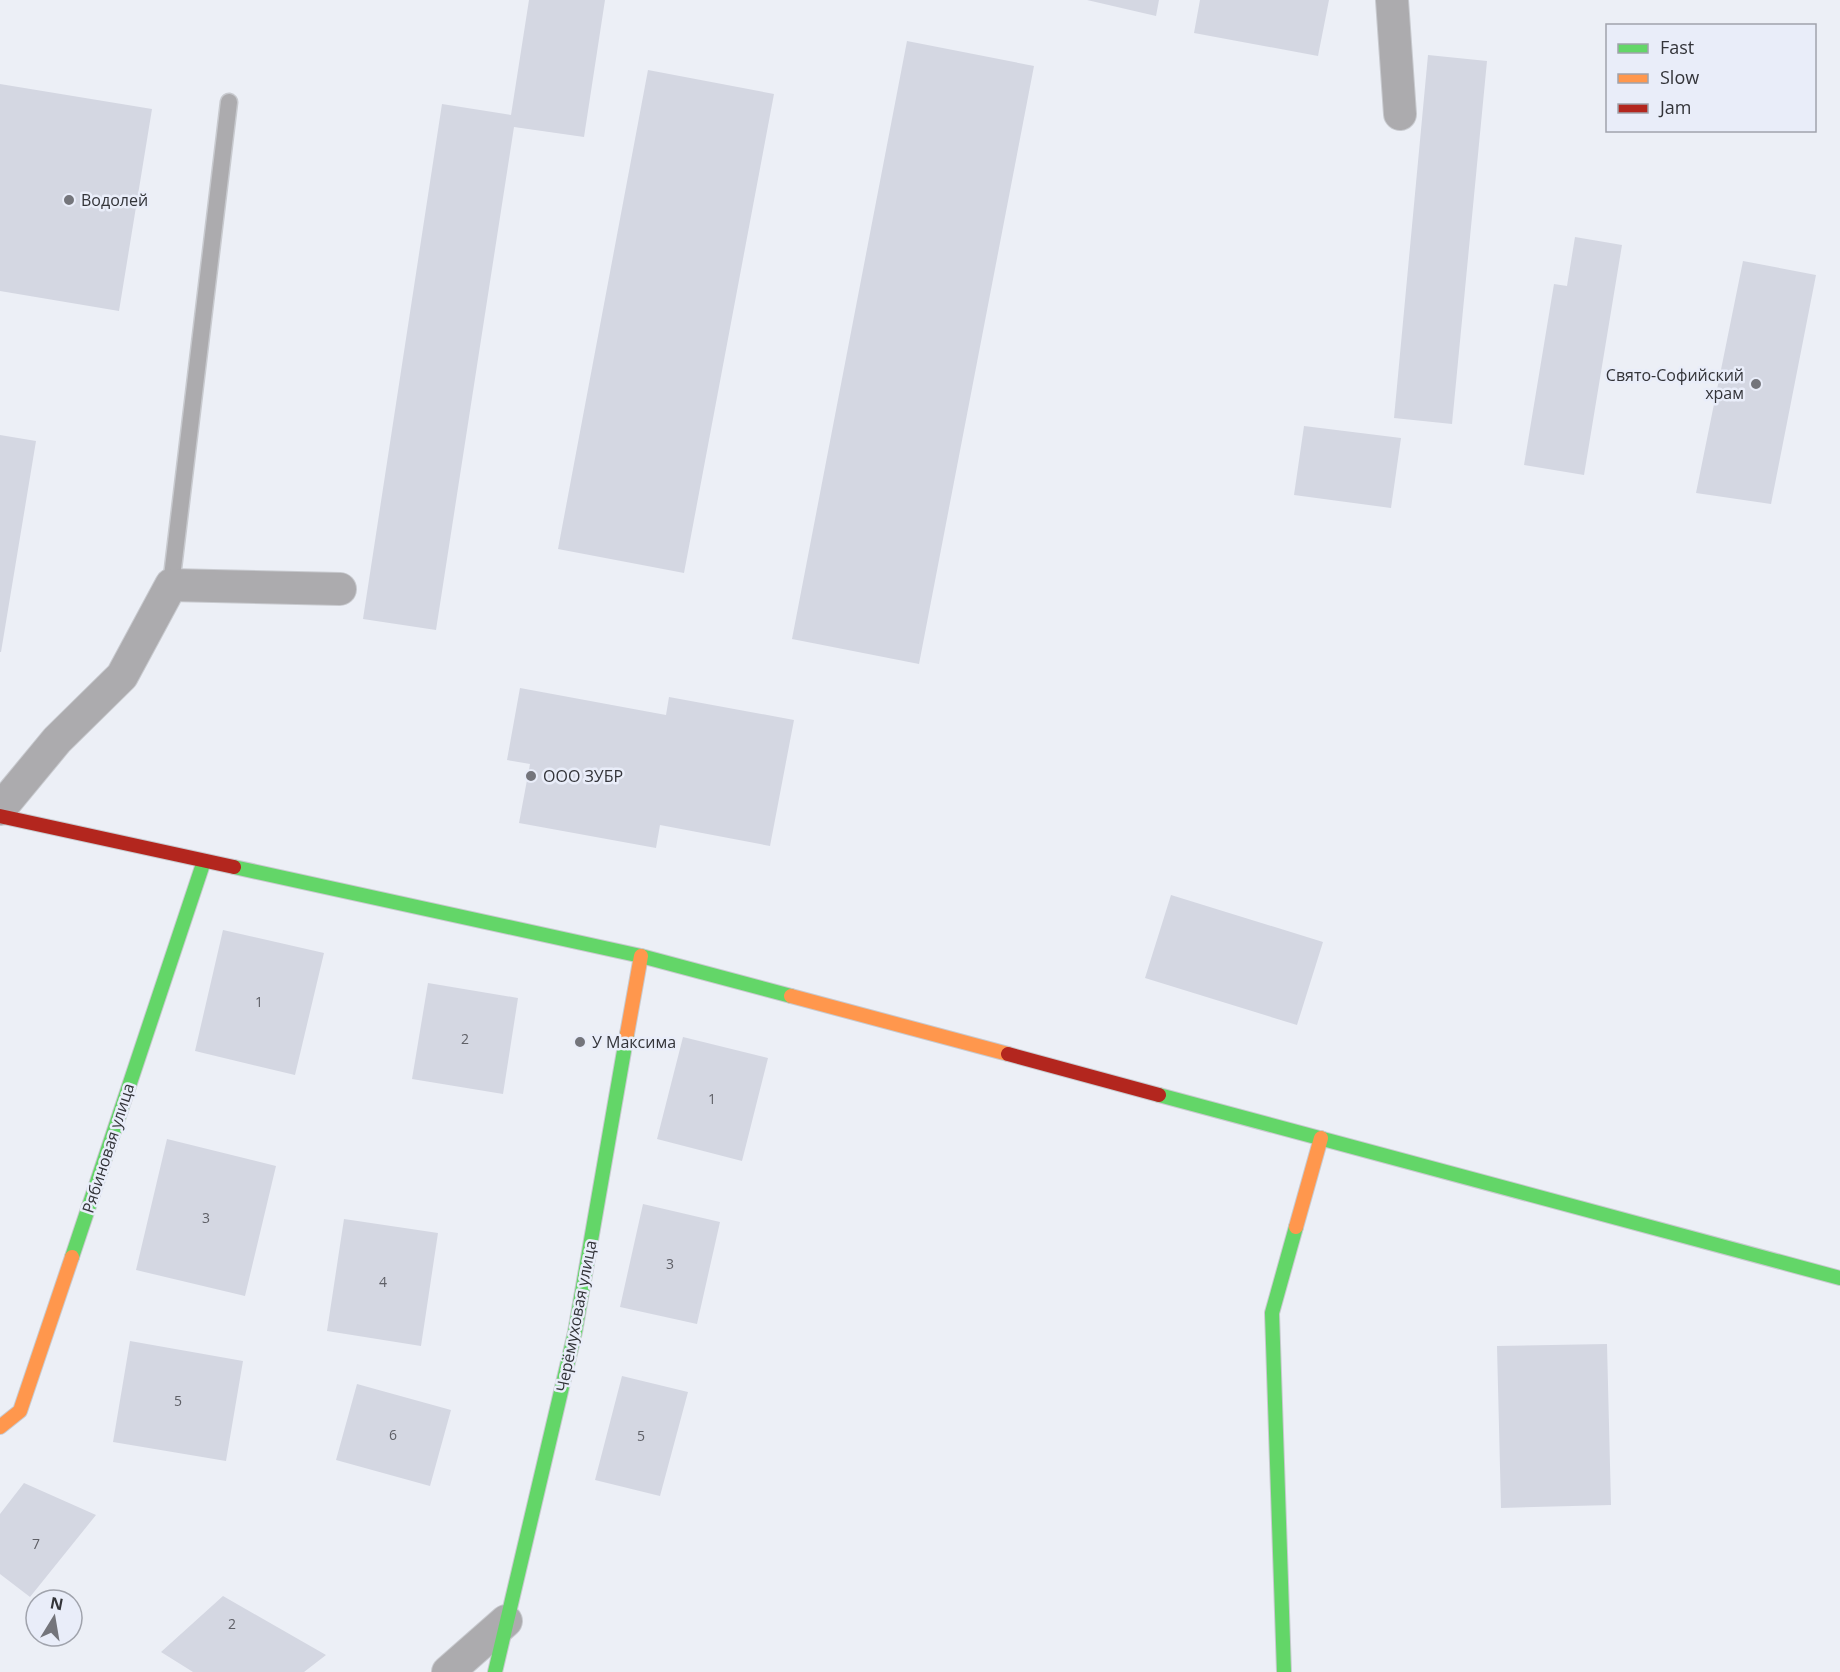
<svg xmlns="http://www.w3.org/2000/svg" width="1840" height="1672" viewBox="0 0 1840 1672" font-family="'Open Sans',sans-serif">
  <rect width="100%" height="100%" fill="#eceff6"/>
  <path fill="#d4d7e2" d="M529,0H605L584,137L514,127L436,630L363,619L442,104L511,115Z
    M1087,0H1159L1156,16Z
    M1200,0H1329L1318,56L1194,33Z
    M907,41L1034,66L919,664L792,639Z
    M1428,55L1487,61L1452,424L1394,418Z
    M648,70L774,94L684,573L558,549Z
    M0,84L152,109L119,311L0,291Z
    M1575,237L1622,245L1584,475L1524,465L1554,284L1567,286Z
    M1743,261L1816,275L1771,504L1696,493Z
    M1304,426L1401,438L1391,508L1294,495Z
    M0,435L36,441L1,652H0Z
    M520,688L666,715L669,697L794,720L770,846L660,825L656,848L519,823L530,764L507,760Z
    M1171,895L1323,942L1297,1025L1145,978Z
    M223,930L324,953L295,1075L195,1051Z
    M428,983L518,998L503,1094L412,1079Z
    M683,1037L768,1058L742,1161L657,1139Z
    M167,1139L276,1166L245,1296L136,1270Z
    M643,1204L720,1222L697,1324L620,1307Z
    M344,1219L438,1233L421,1346L327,1331Z
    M130,1341L243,1361L226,1461L113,1442Z
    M1607,1344L1611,1505L1501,1508L1497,1346Z
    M622,1376L688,1392L660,1496L595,1480Z
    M357,1384L451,1410L430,1486L336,1460Z
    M24,1483L96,1515L30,1597L0,1574V1514Z
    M223,1596L326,1655L304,1672H193L161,1652Z"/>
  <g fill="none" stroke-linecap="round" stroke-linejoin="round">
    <g stroke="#c8cacf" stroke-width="19">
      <path id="lane" d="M171,585L229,102"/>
    </g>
    <g stroke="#c8cacf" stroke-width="34">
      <path id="street" d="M1392,0L1400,114
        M0,809L57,740L122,676L171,585L340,589
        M448,1672L506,1621"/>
    </g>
    <g stroke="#c8cacf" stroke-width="16">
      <path id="fast" d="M234,867L641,956L791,996
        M1159,1095L1840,1278
        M72,1257L204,861
        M495,1672L575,1332L627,1034
        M1284,1672L1272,1313L1296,1227"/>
    </g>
    <g stroke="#c8cacf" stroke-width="16">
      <path id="slow" d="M791,996L1008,1054
        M627,1034L641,956
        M1296,1227L1321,1138
        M0,1427L20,1411L72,1257"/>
    </g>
    <g stroke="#c8cacf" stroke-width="16">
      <path id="jam" d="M0,816L234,867
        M1008,1054L1159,1095"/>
    </g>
    <use href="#lane" stroke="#acabae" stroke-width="16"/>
    <use href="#street" stroke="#acabae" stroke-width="32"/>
    <use href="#fast" stroke="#63d668" stroke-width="14"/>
    <use href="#slow" stroke="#ff974d" stroke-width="14"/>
    <use href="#jam" stroke="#b3261e" stroke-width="14"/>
  </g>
  <g fill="#74757b" stroke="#e9edf9" stroke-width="2">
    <circle cx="69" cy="200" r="6"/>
    <circle cx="1756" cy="384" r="6"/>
    <circle cx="531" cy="776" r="6"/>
    <circle cx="580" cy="1042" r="6"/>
  </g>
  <g text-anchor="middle" stroke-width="5" stroke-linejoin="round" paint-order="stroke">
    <g font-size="14" fill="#5e5f66">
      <text x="259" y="1007">1</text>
      <text x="465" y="1044">2</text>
      <text x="712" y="1104">1</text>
      <text x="206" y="1223">3</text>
      <text x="670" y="1269">3</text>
      <text x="383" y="1287">4</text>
      <text x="178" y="1406">5</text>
      <text x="393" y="1440">6</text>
      <text x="641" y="1441">5</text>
      <text x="36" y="1549">7</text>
      <text x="232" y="1629">2</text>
    </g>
    <g font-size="16" fill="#333439" stroke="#e9edf9" text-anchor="start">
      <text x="81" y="206">Водолей</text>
      <text x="1744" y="381" text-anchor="end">Свято-Софийский<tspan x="1744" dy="18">храм</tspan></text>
      <text x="543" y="782">ООО ЗУБР</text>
      <text x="592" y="1048">У Максима</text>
    </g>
    <g font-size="16" fill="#333439" stroke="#e9edf9">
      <text transform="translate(108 1148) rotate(-72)" y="6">Рябиновая улица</text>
      <text transform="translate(576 1316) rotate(-79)" y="6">Черёмуховая улица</text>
    </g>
  </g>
  <rect x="1606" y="24" width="210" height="108" fill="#e9edf9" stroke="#a0a3ac" stroke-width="1.5"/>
  <rect x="1618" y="44" width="30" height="9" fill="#63d668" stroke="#a0a3ac" stroke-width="1.5"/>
  <text x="1660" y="54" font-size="18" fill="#333439">Fast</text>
  <rect x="1618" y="74" width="30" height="9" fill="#ff974d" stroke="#a0a3ac" stroke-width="1.5"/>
  <text x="1660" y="84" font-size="18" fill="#333439">Slow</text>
  <rect x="1618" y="104" width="30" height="9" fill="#b3261e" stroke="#a0a3ac" stroke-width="1.5"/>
  <text x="1660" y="114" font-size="18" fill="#333439">Jam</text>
  <g transform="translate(54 1618) rotate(11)"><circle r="28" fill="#e9edf9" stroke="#a0a3ac" stroke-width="1.5"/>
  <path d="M0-4.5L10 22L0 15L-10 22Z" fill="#74757b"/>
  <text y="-9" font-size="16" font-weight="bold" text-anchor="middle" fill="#333439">N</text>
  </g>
</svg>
